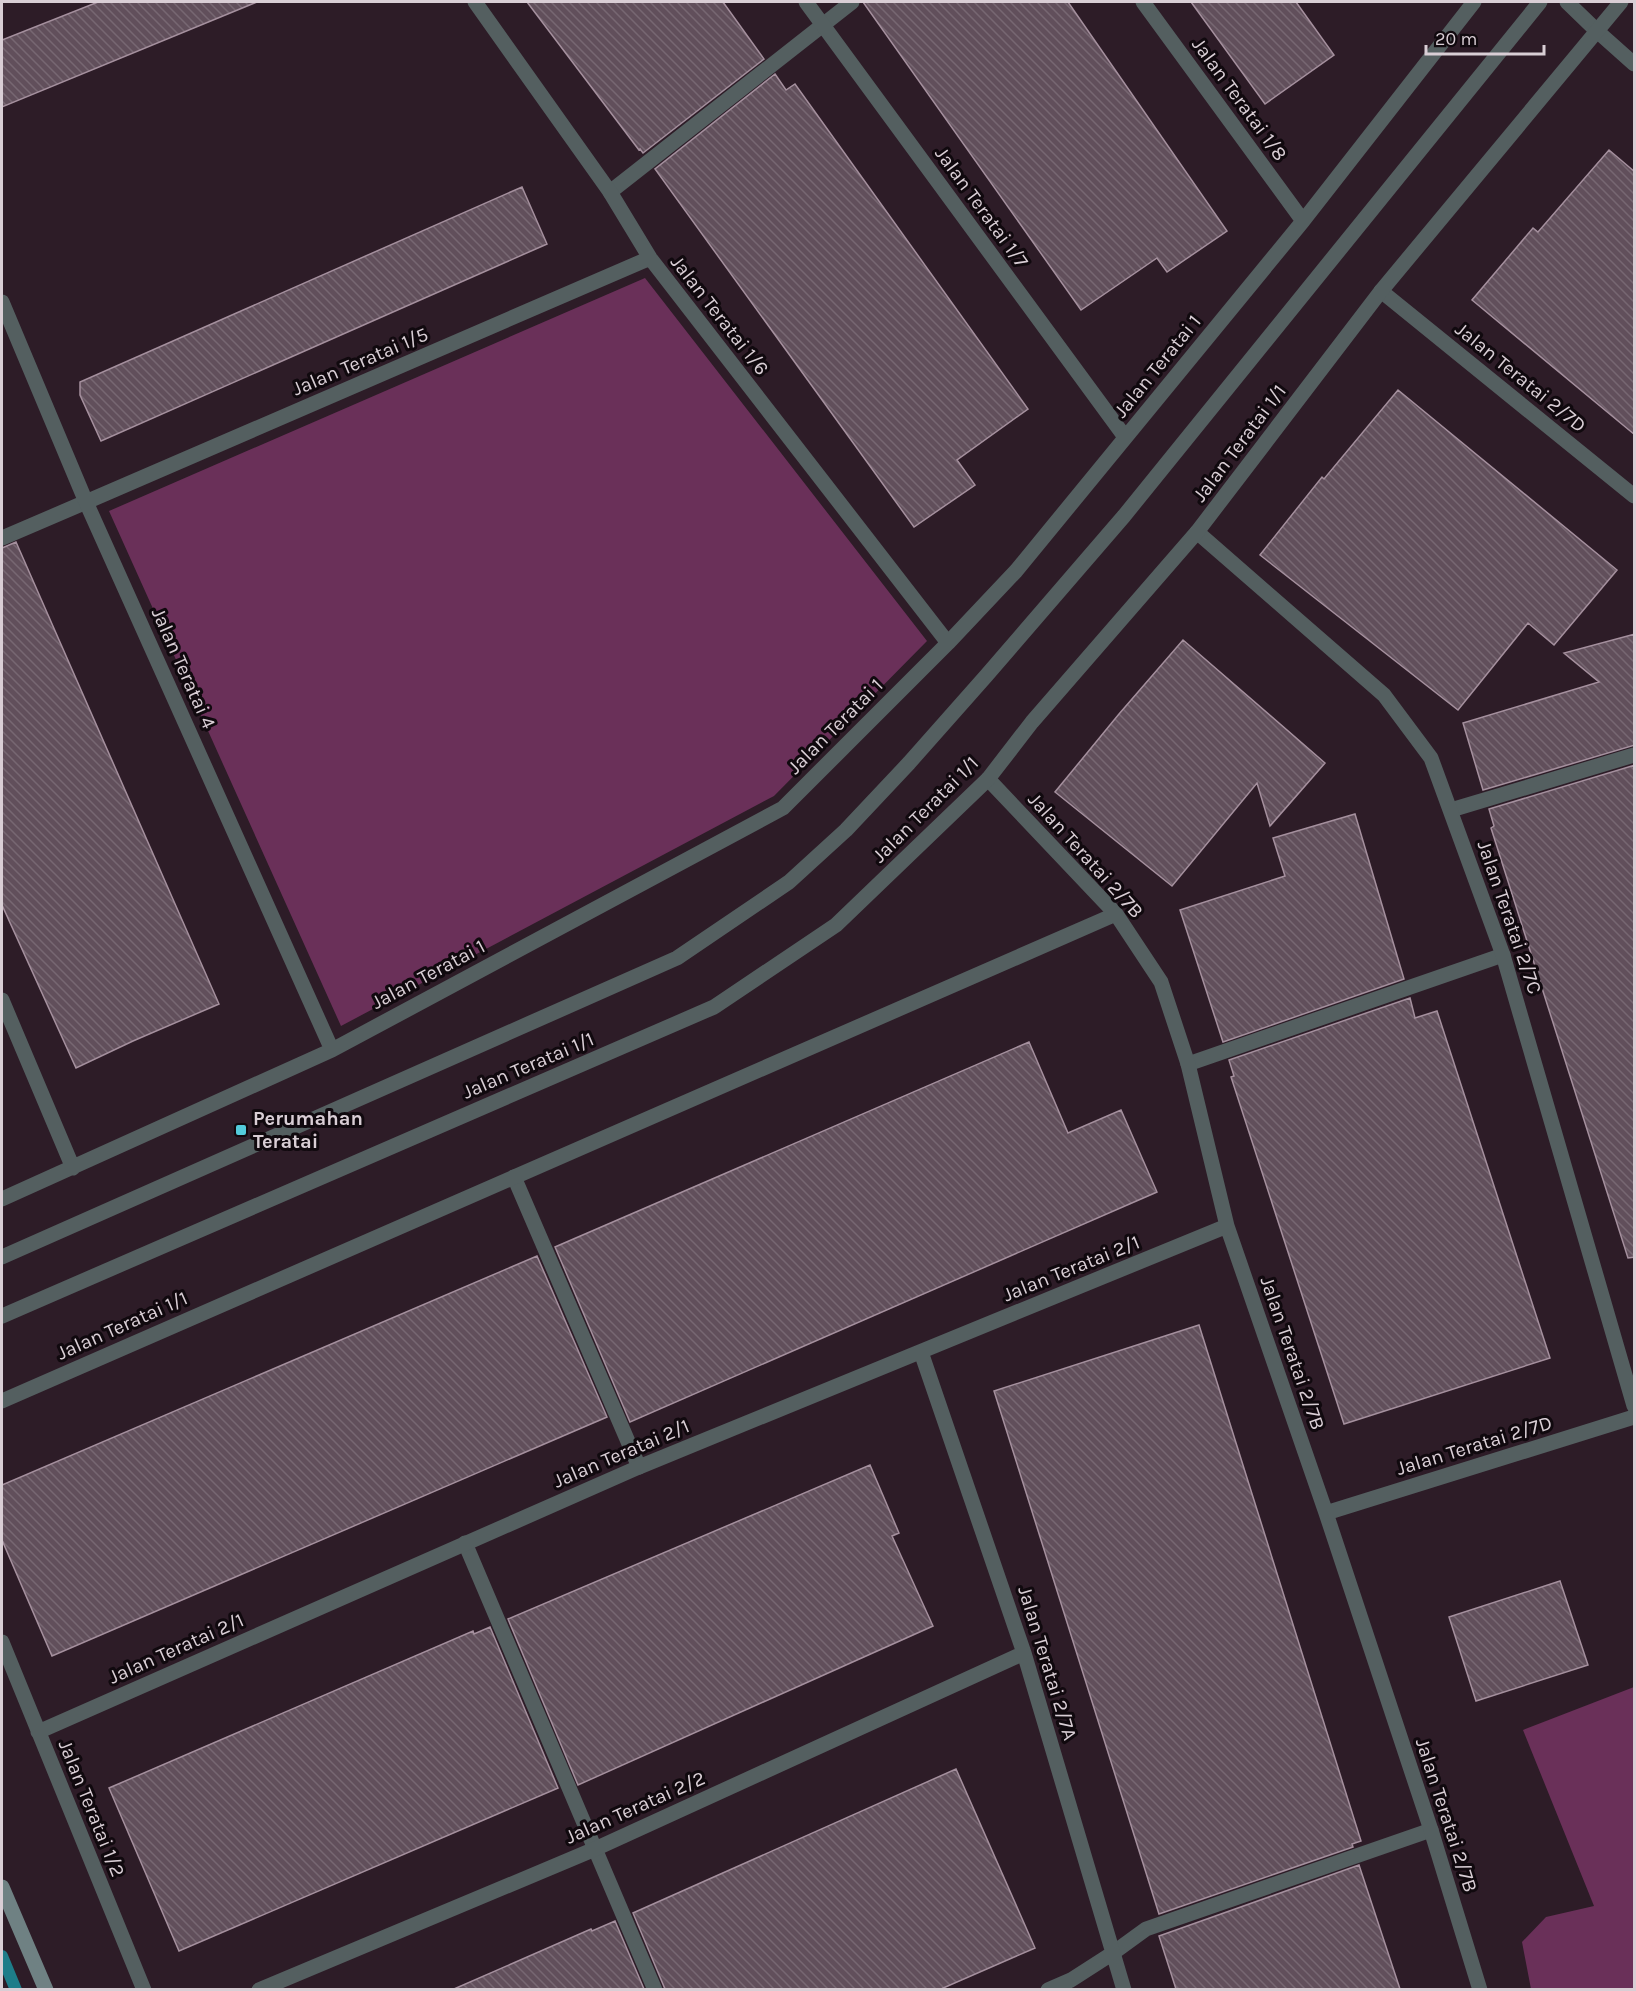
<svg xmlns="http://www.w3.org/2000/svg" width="1636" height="1991" viewBox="0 0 1636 1991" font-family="Karla,sans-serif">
  <defs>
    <pattern id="building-back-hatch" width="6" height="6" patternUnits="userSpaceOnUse" patternTransform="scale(1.5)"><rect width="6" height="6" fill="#614f5b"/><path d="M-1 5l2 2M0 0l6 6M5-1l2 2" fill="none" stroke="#776772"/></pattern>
  </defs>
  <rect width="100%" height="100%" fill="#2d1c27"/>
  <path fill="#6a3059" d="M645,278L927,641L774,796L341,1026L109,511Z
    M1634,1687V1989H1531L1522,1942L1546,1917L1594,1906L1523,1730Z"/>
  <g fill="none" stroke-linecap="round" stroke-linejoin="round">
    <path stroke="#1e7d89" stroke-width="12" d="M2,1956L16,1990"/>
  </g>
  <path fill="url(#building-back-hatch)" stroke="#a5909e" stroke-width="1.5" d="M98,2H257L2,107V40Z
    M527,2H723L764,59L643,153L640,149L639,150Z
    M863,2H1068L1227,231L1167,272L1157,258L1081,310Z
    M1191,2H1296L1334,55L1265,104Z
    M775,74L786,90L795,84L1028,409L957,460L975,485L914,527L655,169Z
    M1609,150L1635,172V435L1472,300L1533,228L1538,232Z
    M522,187L547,244L101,441L80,395V382Z
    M1398,390L1617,570L1554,645L1528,623L1458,710L1260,555L1322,477L1324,479Z
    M16,542L219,1004L133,1041L76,1068L2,905V548Z
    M1635,634V745L1483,790L1463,723L1599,682L1564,653Z
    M1183,640L1325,763L1270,826L1257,783L1172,886L1055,792L1119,714Z
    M1635,765V1257L1628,1258L1491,828L1494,826L1489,809Z
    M1355,814L1404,979L1223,1042L1180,910L1285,876L1273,838Z
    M1410,998L1415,1018L1437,1011L1550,1358L1344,1424L1231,1077L1234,1076L1229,1060Z
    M1029,1042L1068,1133L1121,1110L1157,1192L630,1422L555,1247Z
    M537,1256L607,1417L52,1656L2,1540V1485Z
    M1199,1325L1361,1841L1352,1844L1353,1847L1159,1914L994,1391Z
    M870,1465L899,1533L892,1536L933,1626L578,1785L508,1619Z
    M1560,1581L1588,1665L1476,1701L1449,1617Z
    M490,1627L558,1788L179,1951L109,1788L473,1631L474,1634Z
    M956,1769L1035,1948L941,1989H665L633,1913Z
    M1359,1865L1400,1989H1176L1159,1936Z
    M615,1921L644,1989H454L591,1929L592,1931Z"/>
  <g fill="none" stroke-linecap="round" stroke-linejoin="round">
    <path stroke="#545f60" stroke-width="15" d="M610,192L852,2
      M2,538L86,502
      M1451,810L1634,755
      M1188,1064L1503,955
      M514,1177L639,1467
      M465,1543L655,1990
      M1113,1953L1146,1929L1431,1830"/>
    <path stroke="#545f60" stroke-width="15" d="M475,2L610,192L650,258L948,643
      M806,2L1125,437
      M1143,2L1303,221
      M1567,2L1597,31L1634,64
      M1381,291L1634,496
      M2,302L86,502L332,1050
      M86,502L650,258
      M1197,532L1384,695L1431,758L1503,955L1634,1406
      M988,779L1116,914L1161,982L1188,1064L1227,1226L1326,1513L1431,1830L1480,1990
      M2,1000L73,1168
      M2,1199L332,1050L783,808L948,643L1016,571L1303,221L1474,2
      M921,1352L1024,1653L1124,1990
      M2,1401L1116,914
      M1326,1513L1634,1417
      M2,1642L144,1990
      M38,1732L639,1467L1227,1226
      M259,1990L595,1849L1024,1653
      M1048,1990L1071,1980L1113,1953"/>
    <path stroke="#545f60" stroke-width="15" d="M2,1257L677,958L789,882L846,830L909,763L986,676L1124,516L1540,2
      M2,1316L714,1007L836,925L988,779L1032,722L1197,532L1381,291L1621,2"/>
    <path stroke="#6f8183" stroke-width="15" d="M2,1887L46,1990"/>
  </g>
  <rect fill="#53cbdb" stroke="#10090e" stroke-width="2" x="235" y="1124" width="12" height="12" rx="3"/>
  <g text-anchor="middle" stroke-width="6" stroke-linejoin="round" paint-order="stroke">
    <g font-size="20" fill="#d9ced5" stroke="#10090e">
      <text transform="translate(1240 99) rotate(54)" y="7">Jalan Teratai 1/8</text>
      <text transform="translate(982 207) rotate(54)" y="7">Jalan Teratai 1/7</text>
      <text transform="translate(720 315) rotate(52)" y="7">Jalan Teratai 1/6</text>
      <text transform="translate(360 361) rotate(-23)" y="7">Jalan Teratai 1/5</text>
      <text transform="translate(1157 366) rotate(-51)" y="7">Jalan Teratai 1</text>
      <text transform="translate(1521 377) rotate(39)" y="7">Jalan Teratai 2/7D</text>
      <text transform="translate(1239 443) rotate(-53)" y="7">Jalan Teratai 1/1</text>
      <text transform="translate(184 668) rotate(66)" y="7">Jalan Teratai 4</text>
      <text transform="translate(835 726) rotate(-45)" y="7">Jalan Teratai 1</text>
      <text transform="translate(925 809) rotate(-45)" y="7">Jalan Teratai 1/1</text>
      <text transform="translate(1086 855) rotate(48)" y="7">Jalan Teratai 2/7B</text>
      <text transform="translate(1510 917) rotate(71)" y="7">Jalan Teratai 2/7C</text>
      <text transform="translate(428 974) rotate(-28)" y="7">Jalan Teratai 1</text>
      <text transform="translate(528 1065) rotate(-23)" y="7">Jalan Teratai 1/1</text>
      <text transform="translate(1071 1268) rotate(-22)" y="7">Jalan Teratai 2/1</text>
      <text transform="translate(122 1325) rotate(-24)" y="7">Jalan Teratai 1/1</text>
      <text transform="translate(1293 1353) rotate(71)" y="7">Jalan Teratai 2/7B</text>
      <text transform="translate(1474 1445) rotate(-17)" y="7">Jalan Teratai 2/7D</text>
      <text transform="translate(621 1453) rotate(-23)" y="7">Jalan Teratai 2/1</text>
      <text transform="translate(176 1648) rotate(-24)" y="7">Jalan Teratai 2/1</text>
      <text transform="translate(1048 1663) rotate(73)" y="7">Jalan Teratai 2/7A</text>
      <text transform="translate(635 1807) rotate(-24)" y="7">Jalan Teratai 2/2</text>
      <text transform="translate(92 1808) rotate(68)" y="7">Jalan Teratai 1/2</text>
      <text transform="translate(1447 1815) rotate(72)" y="7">Jalan Teratai 2/7B</text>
    </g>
    <g font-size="20" font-weight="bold" fill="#d9ced5" stroke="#10090e" text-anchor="start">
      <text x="253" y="1125">Perumahan<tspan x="253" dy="23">Teratai</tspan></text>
    </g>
  </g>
  <rect width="1636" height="1991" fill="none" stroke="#d9ced5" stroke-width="6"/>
  <path d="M1426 45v9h118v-9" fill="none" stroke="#d9ced5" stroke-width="3"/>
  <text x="1435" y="45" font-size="18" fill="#d9ced5" stroke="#10090e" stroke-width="4.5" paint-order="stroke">20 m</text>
</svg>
